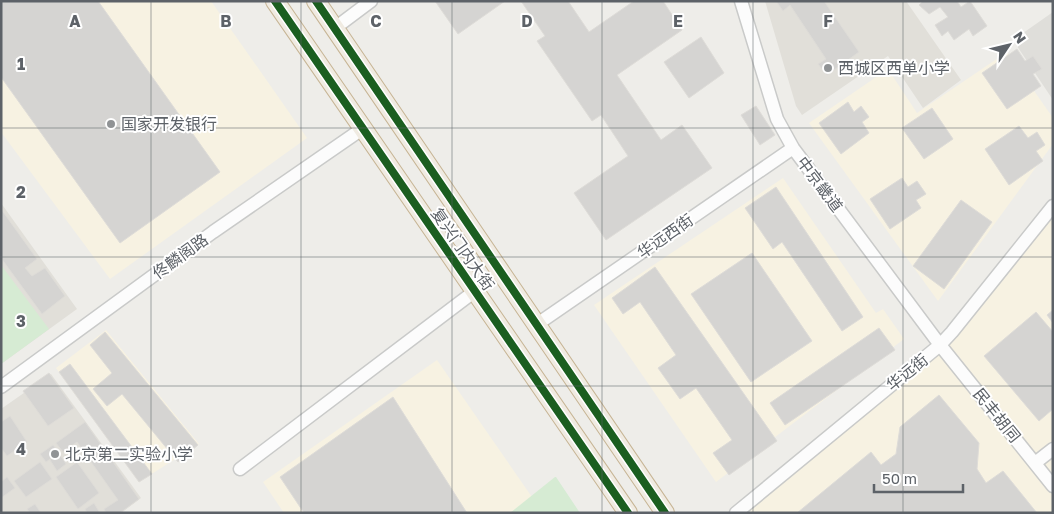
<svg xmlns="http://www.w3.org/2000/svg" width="1054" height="514" viewBox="0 0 1054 514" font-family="'Golos Text','Noto Sans SC',sans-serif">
  <rect width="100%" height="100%" fill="#eeede9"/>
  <path fill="#f7f2e2" d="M1,1H211L307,138L110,279L1,132Z
    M1007,52L1053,118V144L938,301L809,123L888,69L917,113Z
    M783,178L876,313L883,309L904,339L716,482L594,305Z
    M1053,206V513H733L928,355Z
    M106,330L199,444L139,482L56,368Z
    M437,360L543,513H284L263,482Z"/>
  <path fill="#dfdeda" d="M1053,12V100L1013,40Z"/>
  <path fill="#e1dfd9" d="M765,1H906L961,80L923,108L888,56L802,115L796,106Z
    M1,203L77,309L1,364Z
    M51,374L141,498L121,513H1V409Z"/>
  <path fill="#d6ebd3" d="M1,265L49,329L1,364Z
    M556,477L580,513H510L555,477Z"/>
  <path fill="#d5d4d2" stroke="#dedcd8" d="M1,1H98L220,172L120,243L1,77Z
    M435,1H505L458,34Z
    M521,1H568L589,32L634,1H663L682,30L617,75L661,140L682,125L712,168L606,240L574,193L628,156L601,115L592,121L537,41L545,36Z
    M776,1H824L859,52L827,75L818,64L826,59L790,5L783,11Z
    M923,1H957L961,7L970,1L987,26L973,36L969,29L954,40L948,31L942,36L935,25L948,17L940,7L929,14L919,5Z
    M701,37L724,73L689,98L664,62Z
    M1017,49L1025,61L1033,56L1042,69L1033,74L1041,86L1007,109L982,73Z
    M848,102L854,112L861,106L869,117L862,122L869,133L841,154L819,123Z
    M756,106L775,135L760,145L741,115Z
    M932,108L953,139L924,159L902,128Z
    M1019,126L1028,138L1037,132L1045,145L1036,151L1043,161L1009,185L985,149Z
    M902,178L908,187L917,181L926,194L916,200L921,208L890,229L870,199Z
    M776,187L863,317L842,331L782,242L773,249L745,208Z
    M961,200L992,222L944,289L913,266Z
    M1,209L37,259L25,268L32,276L45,268L65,296L42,314L1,258Z
    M752,253L812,341L751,382L691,294Z
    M655,267L777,441L729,475L713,453L732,440L696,388L680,399L658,368L676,355L640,302L623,314L612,298Z
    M1053,310V323L1047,315Z
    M1036,312L1053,332V409L1039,421L984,356Z
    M879,328L895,350L785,425L770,403Z
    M105,332L198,445L178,462L122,394L107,406L93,389L112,373L90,345Z
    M70,364L152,474L139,482L59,372Z
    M49,373L74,408L48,426L23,391Z
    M939,395L979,443L977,469L986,483L1003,471L1037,513H797L871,452L881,465L896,454L900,427Z
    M393,397L467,513H304L280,477Z
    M10,416L27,442L7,456L1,448V422Z
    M85,422L139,499L120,513H106L104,509L118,500L77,442L63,452L56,443Z
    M53,445L59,453L46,462L40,454Z
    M59,453L66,464L57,471L50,460Z
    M40,462L52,479L26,497L14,481Z
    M77,462L99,493L78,509L56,477Z
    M7,477L15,488L1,498V482Z
    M94,503L100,513H87L85,509Z
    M35,504L41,513H30L27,509Z"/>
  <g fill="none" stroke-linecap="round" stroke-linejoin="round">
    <g stroke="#c9cac9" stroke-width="15">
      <path id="minor" d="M741,1L777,119L793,148L940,345L1053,486
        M335,28L371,1
        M536,325L793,148
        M1,387L213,232L362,129
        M1035,463L1053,449
        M240,469L475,291
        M736,513L940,345L952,332L1053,206"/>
    </g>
    <g stroke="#c7b595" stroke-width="20">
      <path id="highway" d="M275,1L628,513
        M316,1L665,513"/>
    </g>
    <use href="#minor" stroke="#fcfcfc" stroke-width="12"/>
    <use href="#highway" stroke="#f0ebe2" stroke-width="18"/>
    <g stroke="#fff" stroke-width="11">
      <path id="cycleway" d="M275,1L628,513
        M316,1L665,513"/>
    </g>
    <use href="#cycleway" stroke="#1b5e20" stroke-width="8"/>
  </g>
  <path fill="none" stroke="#5d6268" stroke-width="1" stroke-opacity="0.55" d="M151,1V513M301,1V513M452,1V513M602,1V513M753,1V513M903,1V513M1,128H1053M1,257H1053M1,386H1053"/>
  <g fill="#909395" stroke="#fff" stroke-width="2">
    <circle cx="828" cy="68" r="5"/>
    <circle cx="111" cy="124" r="5"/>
    <circle cx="55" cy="454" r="5"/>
  </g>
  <g text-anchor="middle" stroke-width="4" stroke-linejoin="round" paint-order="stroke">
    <g font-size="16" fill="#5d6268" stroke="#fff" text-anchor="start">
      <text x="838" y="74">西城区西单小学</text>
      <text x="121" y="130">国家开发银行</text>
      <text x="65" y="460">北京第二实验小学</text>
    </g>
    <g font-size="16" fill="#5d6268" stroke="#fff">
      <text transform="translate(820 184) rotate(53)" y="6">中京畿道</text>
      <text transform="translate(665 236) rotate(-35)" y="6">华远西街</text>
      <text transform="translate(463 249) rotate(55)" y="6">复兴门内大街</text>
      <text transform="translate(180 256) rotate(-36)" y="6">佟麟阁路</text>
      <text transform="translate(907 372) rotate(-39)" y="6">华远街</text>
      <text transform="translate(997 415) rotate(51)" y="6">民丰胡同</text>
    </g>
  </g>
  <g font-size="16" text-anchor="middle" font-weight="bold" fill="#5d6268" stroke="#fff" stroke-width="4" stroke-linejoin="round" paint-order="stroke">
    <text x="75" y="27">A</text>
    <text x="226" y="27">B</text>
    <text x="376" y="27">C</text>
    <text x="527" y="27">D</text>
    <text x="678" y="27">E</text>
    <text x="828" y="27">F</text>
    <text x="21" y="70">1</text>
    <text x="21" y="198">2</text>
    <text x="21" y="327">3</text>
    <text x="21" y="455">4</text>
  </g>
  <rect width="1054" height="514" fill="none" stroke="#5d6268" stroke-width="5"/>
  <g transform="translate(1009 45) rotate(55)" stroke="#ffffff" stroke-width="4" paint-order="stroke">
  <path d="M0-4L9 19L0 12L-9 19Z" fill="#5d6268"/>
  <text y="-8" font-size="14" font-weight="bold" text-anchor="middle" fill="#5d6268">N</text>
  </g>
  <path d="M874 484v8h89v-8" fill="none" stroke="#5d6268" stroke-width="2.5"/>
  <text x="882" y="484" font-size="15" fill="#5d6268" stroke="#ffffff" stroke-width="4" paint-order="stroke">50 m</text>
</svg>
